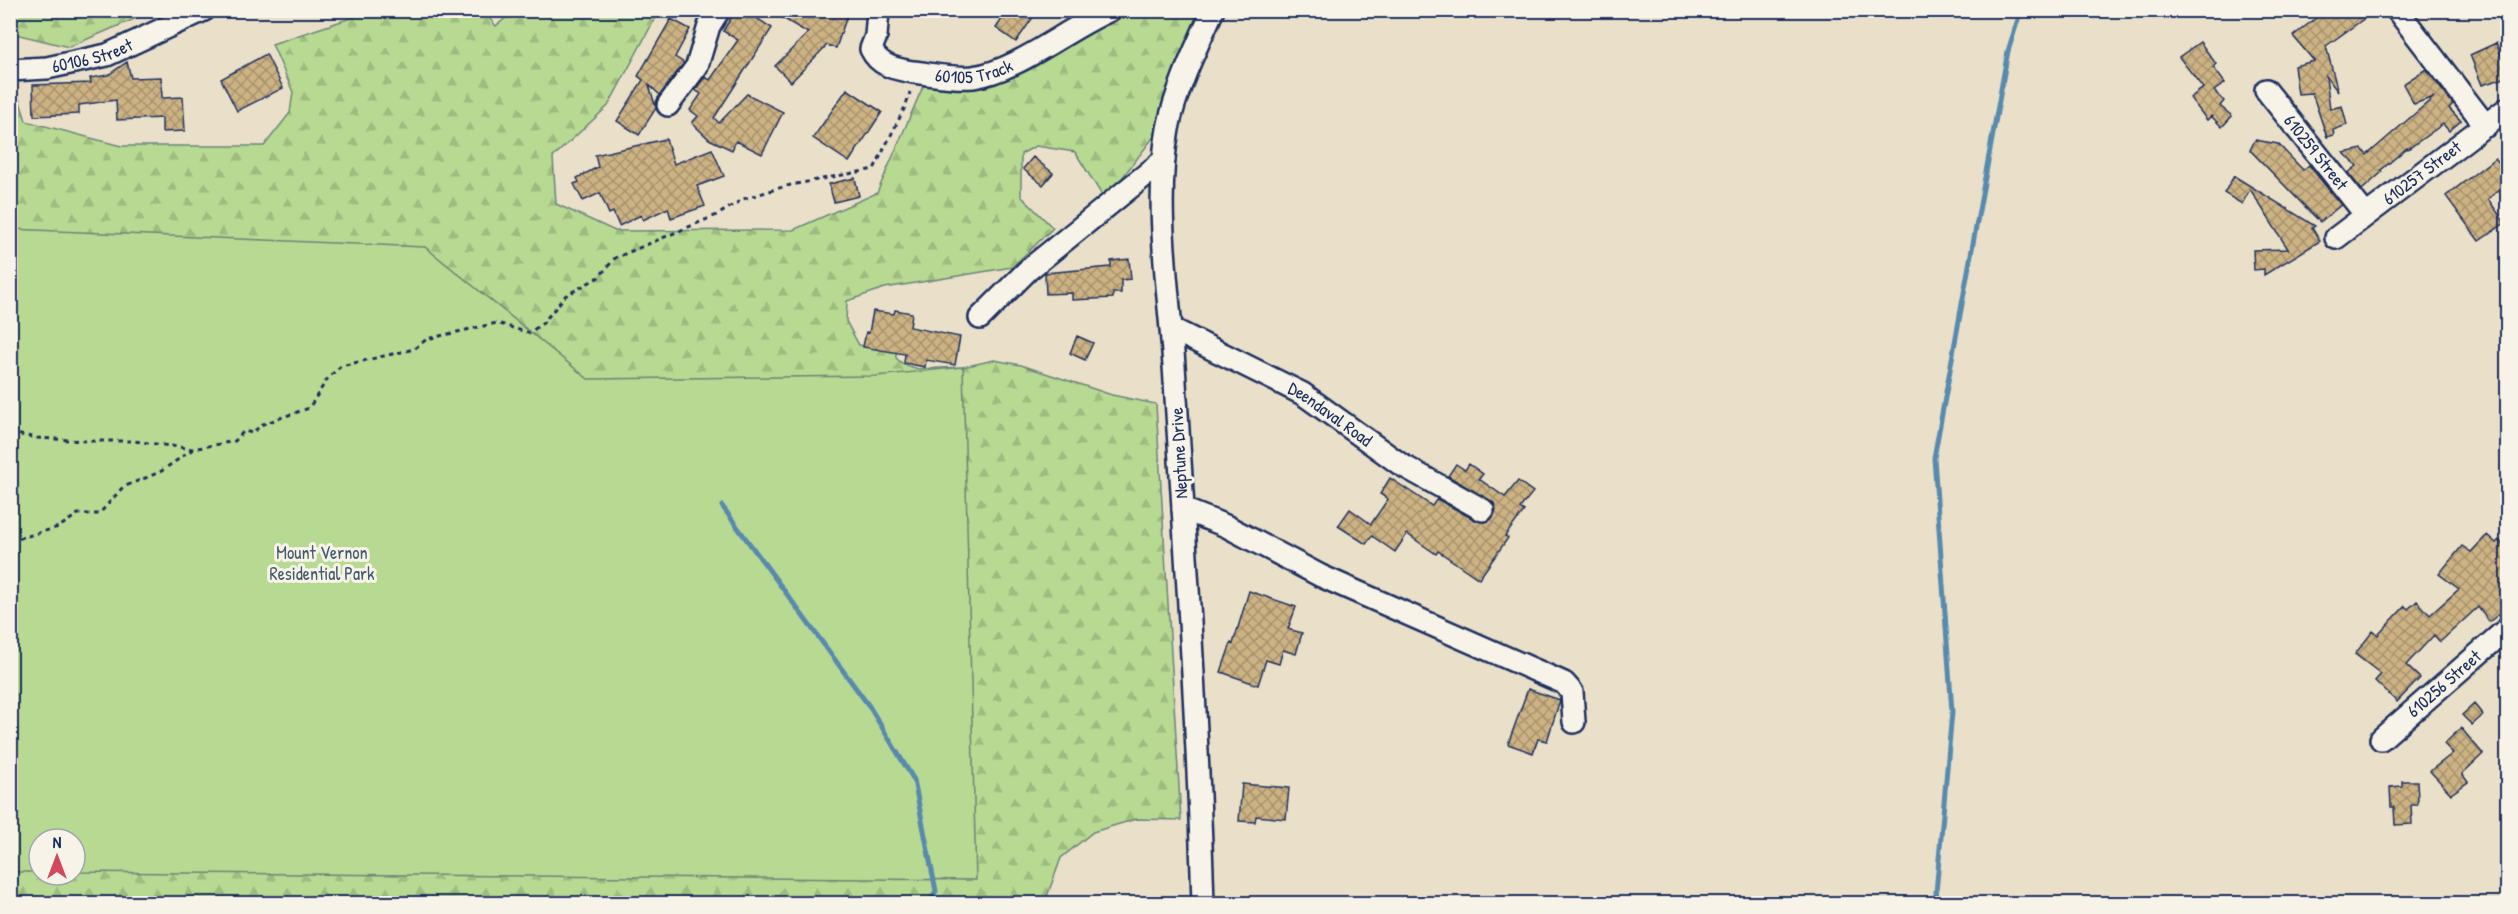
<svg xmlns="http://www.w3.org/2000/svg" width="2518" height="914" viewBox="0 0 2518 914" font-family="'Patrick Hand',sans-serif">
  <defs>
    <pattern id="forest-firs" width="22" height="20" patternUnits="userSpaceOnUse" patternTransform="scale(1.5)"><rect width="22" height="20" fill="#b8d992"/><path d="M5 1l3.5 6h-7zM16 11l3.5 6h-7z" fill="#9ebb80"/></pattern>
    <pattern id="building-cross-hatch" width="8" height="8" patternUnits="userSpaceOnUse" patternTransform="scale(1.5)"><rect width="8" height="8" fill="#cdb283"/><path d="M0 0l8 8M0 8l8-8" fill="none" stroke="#a6916e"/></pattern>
  </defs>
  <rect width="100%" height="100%" fill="#eae0ca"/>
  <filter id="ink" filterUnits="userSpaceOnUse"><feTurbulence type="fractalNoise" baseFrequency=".0167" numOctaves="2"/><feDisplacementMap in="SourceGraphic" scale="12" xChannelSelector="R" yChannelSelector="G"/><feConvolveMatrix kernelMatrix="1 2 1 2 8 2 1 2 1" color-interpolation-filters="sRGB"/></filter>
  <g filter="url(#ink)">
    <path fill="url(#forest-firs)" stroke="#6a8478" stroke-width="1.5" fill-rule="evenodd" d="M11,10H153V11L69,47L11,33Z
      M372,11H483L496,26L514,11H659L608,106L553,157L556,204L615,231L793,230L877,193L924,84L999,80L1094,23L1124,11H1202L1167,98L1156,134L1105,200L1075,152L1036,146L1021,154V196L1053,228L1012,267L885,288L847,301L846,321L859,345L896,352V358L903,364L918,369L963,367L994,360L1021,365L1112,395L1156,404L1181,820L1136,819L1093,832L1061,858L1045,902L1047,903L11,904V83L14,82L26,121L121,146H264L290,113L293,92L272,44ZM39,839H75V875H39Z"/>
    <path fill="#b8d992" stroke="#6a8478" stroke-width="1.5" d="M11,229L425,247L588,379L876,376L963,367L976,880L75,872V839H39V872H11Z"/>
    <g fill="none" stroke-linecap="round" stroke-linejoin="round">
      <path stroke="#598aae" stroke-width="5" d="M722,506L869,706L914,780L936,891L929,904
        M1935,904L1952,712L1934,458L2008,51L2021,10"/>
    </g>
    <path fill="url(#building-cross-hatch)" stroke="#1b2f5e" stroke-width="1.5" d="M736,10H744L772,28L714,118L719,123L747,94L783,112L762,154L736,141L732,150L709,139L692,123L698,116L690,110L701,94L695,90L705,77L710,80L738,40L723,31Z
      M769,10H849L836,48L827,45L791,82L775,66L808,33Z
      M1008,10H1038L1016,42L996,28Z
      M2326,10H2376L2326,46L2338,92L2326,76L2330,109L2342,106L2347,125L2333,130L2334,135L2327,137L2312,93L2298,94L2294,66L2314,61L2293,36Z
      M671,19L690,29L675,57L684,63L660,95L649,85L656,108L639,135L617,121L643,80L638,76Z
      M2200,42L2216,64L2213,67L2225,83L2214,91L2224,101L2220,106L2232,116L2222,127L2211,116L2207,120L2190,98L2203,88L2179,57Z
      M2496,43L2508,70V77L2482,85L2470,55Z
      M266,54L283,88L237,111L221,79Z
      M127,62L131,78L161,77L162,98L183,97L185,131L162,132V118L117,120L116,100L79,105V114L34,116L33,85L91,83L90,78L108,75Z
      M2426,69L2453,104L2449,108L2461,121L2449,131L2443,124L2408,149L2407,148L2381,170L2382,172L2362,190L2348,173L2357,166L2344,153L2362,149L2367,155L2434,97L2414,104L2403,84Z
      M847,89L882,112L849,162L813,138Z
      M666,139L674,164L712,149L724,176L697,186L705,206L671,218L668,208L643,220L641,215L619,226L613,212L609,214L600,193L583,201L574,184L579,182L577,178L598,167L595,155Z
      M2255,140L2278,144L2303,170L2309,165L2341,205L2320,222L2250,150Z
      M1033,157L1053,173L1043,185L1023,169Z
      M2495,158L2508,173V183L2488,199L2505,223L2479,241L2446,196Z
      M2234,176L2315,226L2312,228L2320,241L2264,275V269L2254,270L2253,250L2288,249L2250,189L2242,204L2224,193Z
      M855,178L859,196L834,202L829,184Z
      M1129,259L1131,279L1121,280V293H1113V298L1072,300V293L1046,294L1045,273L1111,267V261Z
      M895,310L912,313L910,327L960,337L955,365L926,360L925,367L904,363L905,354L863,347L866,332L869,333L873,311L894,314Z
      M1077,336L1093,343L1085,360L1070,353Z
      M1456,464L1465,470L1469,464L1483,474L1479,479L1505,497L1518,481L1533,492L1520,508L1524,511L1505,536L1508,538L1479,579L1438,551L1436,554L1407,534L1395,552L1372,536L1366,544L1338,526L1350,509L1371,524L1388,499L1380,494L1390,478L1432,506L1437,499L1477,521H1489L1496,510L1494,503L1448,476Z
      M2487,535L2496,543L2499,540L2508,551V616L2502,617L2499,614L2489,622L2478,607L2440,642L2434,635L2406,665L2420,678L2397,702L2375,681L2381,674L2355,654L2373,631L2378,635L2405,606L2408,609L2417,601L2430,615L2459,589L2439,574L2462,546L2471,552Z
      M1249,591L1296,607L1288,629L1302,633L1296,654L1283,650L1279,664L1266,660L1258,685L1221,672L1231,643L1233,644Z
      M1528,689L1560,700L1547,741L1538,739L1533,753L1508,744Z
      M2474,704L2483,715L2472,725L2462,715Z
      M2461,728L2483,754L2462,774L2468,782L2451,794L2430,771L2453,753L2444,744Z
      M2402,781H2417L2418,800L2416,805H2411L2412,824L2395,825L2394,807H2391L2390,787L2402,786Z
      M1242,784L1289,788L1286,819L1256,816L1255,822L1239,821Z"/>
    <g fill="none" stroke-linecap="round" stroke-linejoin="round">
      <g stroke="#1b2f5e" stroke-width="26">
        <g id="minor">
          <path id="s1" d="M878,10L876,36L871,49C879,66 895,69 913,72C931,74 954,79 973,77C1018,71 1066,29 1110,10"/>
          <path d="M2397,10L2486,126"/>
          <path id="s2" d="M10,70L47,68L107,55L204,10"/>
          <path id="s3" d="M2266,90L2365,214"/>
          <path d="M668,105L697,66L709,26L719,10"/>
          <path id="s4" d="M2336,238L2508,108"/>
          <path d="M980,318L1028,270L1164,160"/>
          <path id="s5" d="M1172,329L1303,394L1400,464L1483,510"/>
          <path d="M1183,509L1226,526L1321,576L1564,683L1572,692L1574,722"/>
          <path id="s6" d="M2381,739L2508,628"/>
          <path d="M1203,904C1198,730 1186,556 1175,382C1171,300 1153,211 1168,129C1175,91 1197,46 1213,10"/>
        </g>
      </g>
      <path stroke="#1b2f5e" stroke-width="3" stroke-dasharray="4.5 4.5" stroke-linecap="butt" d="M10,433L37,438L86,441H134L193,449L235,441L244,431L252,433L263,424L309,408L328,378L341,366L414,349L427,339L497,323L529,333L543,323L565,296L599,277L615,258L719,214L743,199L786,186L874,169L906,105L910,92
        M10,541L59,527L78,514H99L123,487L160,472L193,449
        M397,896L402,904"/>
      <use href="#minor" stroke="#f7f3e8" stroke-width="21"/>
    </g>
  </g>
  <g text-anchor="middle" stroke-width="6" stroke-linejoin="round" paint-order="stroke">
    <g font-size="18" fill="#1b2f5e" stroke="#f7f3e8">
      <text dy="6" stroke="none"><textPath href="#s2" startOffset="84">60106 Street</textPath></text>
      <text dy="6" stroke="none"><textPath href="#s1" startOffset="152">60105 Track</textPath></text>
      <text dy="6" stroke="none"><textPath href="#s3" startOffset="80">610259 Street</textPath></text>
      <text dy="6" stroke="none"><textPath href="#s4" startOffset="108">610257 Street</textPath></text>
      <text dy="6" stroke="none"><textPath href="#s5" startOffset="180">Deendaval Road</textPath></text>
      <text transform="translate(1179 453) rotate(-93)" y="6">Neptune Drive</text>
      <text dy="6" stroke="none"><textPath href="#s6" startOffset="84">610256 Street</textPath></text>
    </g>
    <g font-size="18" fill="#425a6b" stroke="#f7f3e8">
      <text x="322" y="559">Mount Vernon<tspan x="322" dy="21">Residential Park</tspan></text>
    </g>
  </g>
  <rect width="2518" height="914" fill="none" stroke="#f7f3e8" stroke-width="36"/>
  <rect x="18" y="18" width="2482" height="878" fill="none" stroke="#1b2f5e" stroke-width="2" filter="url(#ink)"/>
  <g transform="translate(57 857)"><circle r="28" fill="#f7f3e8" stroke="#9fa5b1" stroke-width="1.5"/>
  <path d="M0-4.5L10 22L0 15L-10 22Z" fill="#d1495b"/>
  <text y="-9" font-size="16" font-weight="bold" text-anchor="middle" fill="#1b2f5e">N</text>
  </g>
</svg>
